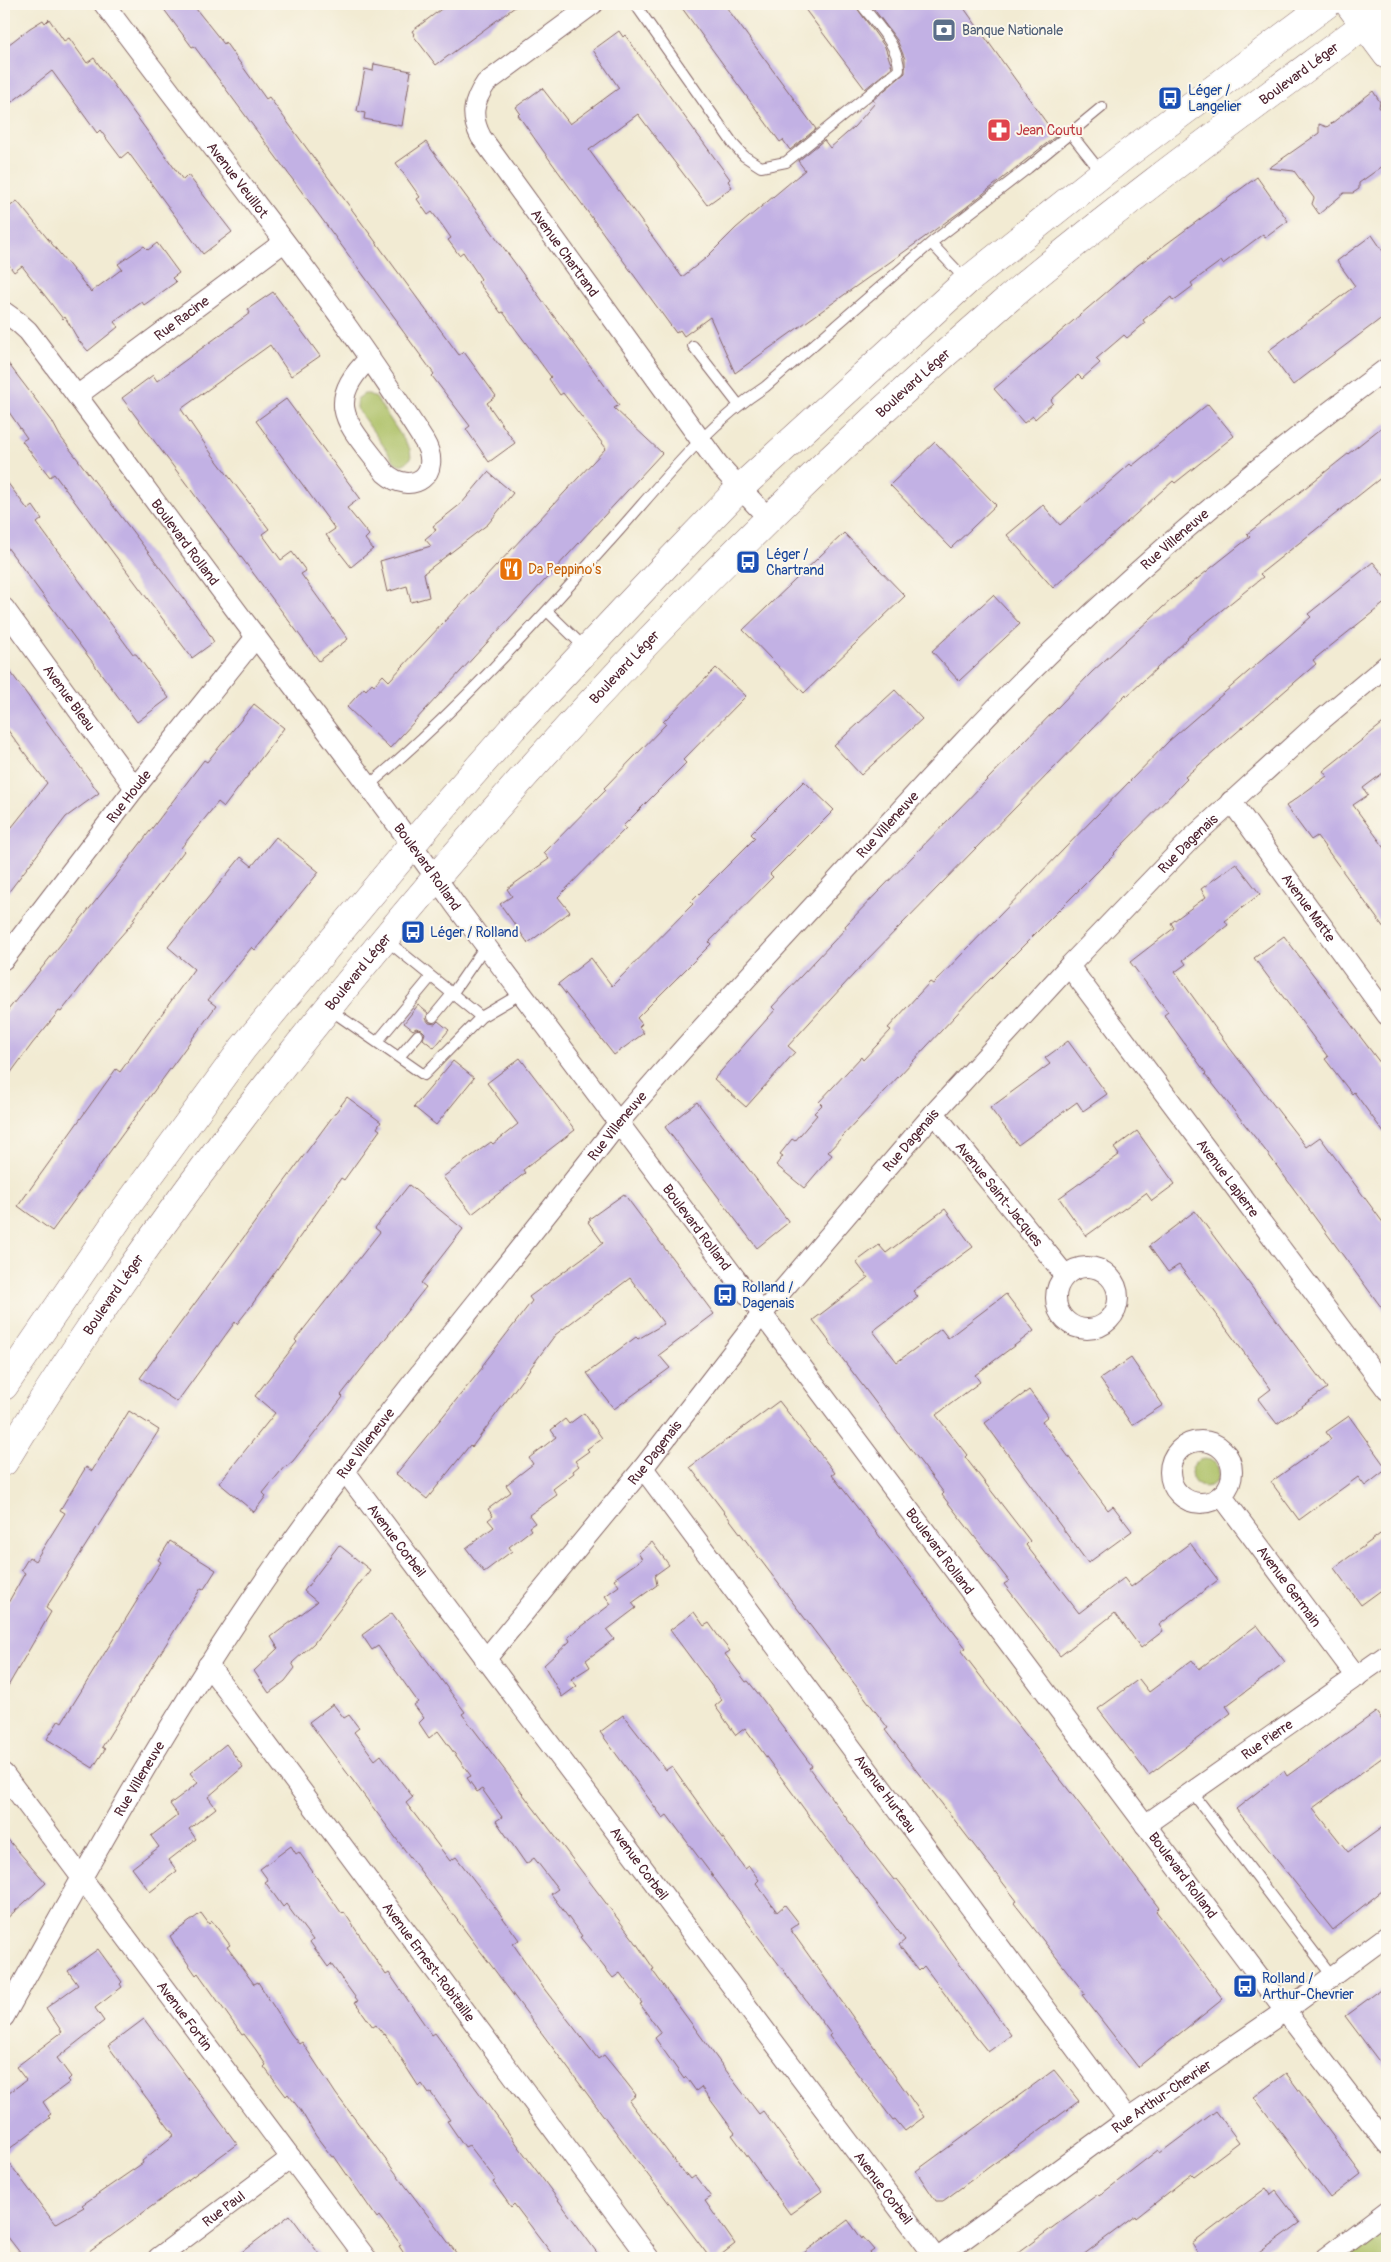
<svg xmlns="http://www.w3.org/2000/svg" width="1391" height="2262" viewBox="0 0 1391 2262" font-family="Pangolin,sans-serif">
  <rect width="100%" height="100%" fill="#fbf7ec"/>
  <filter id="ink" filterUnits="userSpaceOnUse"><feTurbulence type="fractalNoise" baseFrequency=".02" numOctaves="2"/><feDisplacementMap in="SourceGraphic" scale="10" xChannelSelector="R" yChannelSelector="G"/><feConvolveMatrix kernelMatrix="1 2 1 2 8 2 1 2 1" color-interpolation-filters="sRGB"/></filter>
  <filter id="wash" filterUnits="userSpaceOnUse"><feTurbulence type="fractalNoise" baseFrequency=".0096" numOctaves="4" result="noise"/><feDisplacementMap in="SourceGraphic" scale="20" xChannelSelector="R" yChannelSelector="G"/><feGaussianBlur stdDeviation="1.12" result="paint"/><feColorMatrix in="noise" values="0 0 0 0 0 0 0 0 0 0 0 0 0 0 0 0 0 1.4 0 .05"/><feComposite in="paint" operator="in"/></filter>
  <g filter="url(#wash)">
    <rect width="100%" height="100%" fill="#f2ebd3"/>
    <path fill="#abbf63" stroke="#7a6f47" d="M364,394H369L376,398L410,449L411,458C406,463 402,467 395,462L357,409V399Z
      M1191 1473a14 14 0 1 1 28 0a14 14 0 1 1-28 0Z
      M1387,2219V2258H1333Z"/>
    <g id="blocks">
      <path fill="#c2b1e4" d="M160,4H192L224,44L225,42L266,99L269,97L459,355L464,352L496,396L487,403L515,443L489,462L466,429L470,426L432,376L434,374L397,323L398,322L194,46L192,47Z
        M448,4H519L436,65L413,35L414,34L412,31Z
        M679,4H724L816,129L790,150L783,140L780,142Z
        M801,4H854L885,47L892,67L865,89Z
        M870,4H961L1056,136L964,209L735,373L710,317L684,336L680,330L676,333L544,152L518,115L520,113L516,107L542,88L570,124L619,88L593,50L619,31L623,37L625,35L730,179L728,181L732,187L707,205L638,114L589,150L682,277L706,258L736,228L805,170L798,161L824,140L830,148L854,127L875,103L873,100L905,73V59L897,40Z
        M49,19L64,41L69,38L87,63L94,58L183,180L188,175L232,232L203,254L128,152L121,158L100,130L97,133L52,71L4,108V48L30,28L43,20L45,23Z
        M374,64L411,71L402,126L364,119L365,113L357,111L365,69L373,71Z
        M1373,91L1380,102L1379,107L1387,118V163L1359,183V189L1353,193H1344L1319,214L1312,204L1314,198L1294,171L1269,168L1319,133V124L1327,127Z
        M426,142L619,405L614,408L662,453L390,748L347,707L364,688L366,690L372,683L374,685L383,675L389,681L606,448L563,393L560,395L549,379L551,377L503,312L501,313L478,282L481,279L463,252L459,255L448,240L451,238L442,225L432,212L428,215L417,199L420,197L396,163Z
        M1257,177L1288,221L1265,238L1263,234L1223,264L1221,261L1191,283L1193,286L1173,301L1171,297L1143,320L1145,323L1127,338L1124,335L1096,359L1100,363L1082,379L1078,375L1051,400L1053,403L1035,419L1033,416L1024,423L994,389L1138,265Z
        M17,201L91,292L122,269L118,264L144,246L148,250L157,243L179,273L172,278L176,282L144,305L142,302L114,322L118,327L88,351L79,341L65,317L63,319L22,266L14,272L4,259V211Z
        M1372,235L1387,257V314L1293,385L1268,351L1355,286L1337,261Z
        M273,292L320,356L291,376L270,345L181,409L211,453L269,529L262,534L281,560L292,552L306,571L301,574L348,639L319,661L122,398L153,375L157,381L250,313L248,309Z
        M4,358L52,421L60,436L205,627L214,642L192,658L54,474L50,477L22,441L27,438L4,405Z
        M286,399L360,498L347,508L369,535L365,539L373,549L351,567L326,535L335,529L256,421Z
        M1208,404L1234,436L1175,483L1173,481L1053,588L1007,535L1043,505L1060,525L1130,464L1132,466Z
        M1387,423V473L1260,574L1263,577L1187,638L1188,639L1127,696L1126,694L864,963L788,1046L795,1052L746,1107L714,1079L775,1010L772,1007L846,928L845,926L1092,672L1173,598L1250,537L1247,534Z
        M935,442L996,505L951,548L890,485Z
        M488,472L513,493L488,524L424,573L429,597L411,602L407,586L387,592L380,561L431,546L425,539L436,530L433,526L462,503Z
        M4,478L28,510L33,506L42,519L37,523L133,654H136L169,698L137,722L4,543Z
        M844,533L905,596L804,693L743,630Z
        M1373,562L1387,579V601L1313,660L1316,664L1185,777L1187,779L1114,853L1115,854L983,986L899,1076L828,1152L832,1155L804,1188L776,1165L783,1156L780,1154L792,1139L795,1141L817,1115L814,1113L822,1105L819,1102L861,1057L863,1060L891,1030L888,1028L917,996L930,982L933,984L1129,782L1169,741L1311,617L1308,614Z
        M993,595L1020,624L959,681L932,651Z
        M4,663L99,793L66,817L4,898V837L47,783L4,725Z
        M716,668L746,696L683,760L686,763L623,826L626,828L558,897L570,912L528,943L500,904L512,896L507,889L549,859L544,853L606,790L604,788L666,724L663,722Z
        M895,690L922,719L861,775L834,746Z
        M254,704L284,728L224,807L218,802L181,848L184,851L133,919L135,920L113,945L61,1012L59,1011L32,1044L4,1082V1015L118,873L204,760L207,762Z
        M1387,720V770L1363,788L1368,795L1353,805L1387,851V932L1317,836L1311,840L1286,806L1327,776L1323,771Z
        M804,781L834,810L770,874L773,877L709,942L711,944L637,1018L642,1024L639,1027L644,1033L614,1055L558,984L591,958L612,986L693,904L691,902L755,838L751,834Z
        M276,837L319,872L255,950L252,947L208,1000L216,1006L52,1231L18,1206L116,1069L120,1072L194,969L168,947L241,857L252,866Z
        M1236,863L1260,894L1225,921L1228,925L1183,960L1186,964L1175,972L1229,1047L1306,1147L1320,1137L1387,1228V1315L1265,1150L1205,1074L1206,1073L1164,1015L1168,1012L1130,962L1174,928L1171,923L1206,897L1201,889Z
        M1284,936L1387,1072V1137L1354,1092L1352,1094L1325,1059L1328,1057L1254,958Z
        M418,1005L428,1013L426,1019L429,1023L435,1024L438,1021L449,1030L434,1048L423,1039L425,1033L422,1030L416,1028L413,1030L404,1023Z
        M1068,1041L1107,1094L1083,1111L1077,1102L1018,1145L990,1108L1050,1064L1045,1058Z
        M520,1058L575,1130L523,1170L525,1173L472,1214L443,1177L491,1142L493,1144L518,1124L487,1083Z
        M453,1061L474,1078L436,1125L414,1107Z
        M347,1097L381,1122L377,1128L380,1130L344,1180L341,1178L337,1184L251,1306L237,1324L235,1322L177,1402L140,1378Z
        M697,1102L789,1222L757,1248L665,1127Z
        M1137,1131L1175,1184L1152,1201L1146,1193L1086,1236L1059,1198L1119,1155L1114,1148Z
        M409,1185L463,1229L421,1283L426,1287L341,1395L343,1397L293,1461L286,1467L285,1466L263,1493L266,1496L254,1512L219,1483L275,1413L255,1396L297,1342L295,1340L380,1232L375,1228Z
        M624,1194L714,1314L659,1355L670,1368L614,1409L587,1373L636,1337L638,1339L664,1324L630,1278L555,1335L472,1447L470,1445L427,1499L396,1474L483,1367L482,1366L532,1301L529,1297L603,1243L588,1222L591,1220L589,1219Z
        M945,1209L973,1247L913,1291L918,1297L873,1331L897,1362L941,1329L948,1338L1006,1294L1034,1331L975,1375L980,1382L936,1415L967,1455L965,1457L1030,1541L1026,1545L1079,1613L1124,1578L1131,1587L1190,1543L1218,1580L1159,1625L1163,1631L1141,1648L1115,1613L1060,1656L1004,1584L1009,1581L942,1495L944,1493L813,1320L868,1278L856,1262L879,1245L886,1253Z
        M1195,1211L1327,1388L1277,1424L1258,1399L1271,1389L1179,1265L1168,1272L1149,1246Z
        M1131,1358L1163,1405L1132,1425L1100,1379Z
        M1029,1390L1048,1416L1042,1421L1108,1510L1113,1506L1132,1531L1088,1563L985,1423Z
        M779,1401L835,1473L832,1475L966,1648L961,1651L1095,1824L1159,1908L1156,1911L1223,1999L1138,2067L1082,1995L1085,1994L1014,1903L1017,1901L885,1730L888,1728L690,1467Z
        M129,1411L159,1430L46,1608L51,1612L4,1693V1610L25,1573L21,1570L29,1557L35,1561L65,1513L60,1510L86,1467L92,1471Z
        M584,1413L602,1438L587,1449L589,1451L575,1461L579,1466L573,1471L574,1473L553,1489L557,1495L529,1515L535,1523L529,1527L531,1530L509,1547L512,1551L484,1572L466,1548L494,1527L488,1520L493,1516L488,1509L511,1492L506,1485L533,1464L529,1458L556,1437L551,1430L565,1419L569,1424Z
        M1349,1416L1387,1469L1365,1486L1358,1477L1299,1520L1271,1482L1331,1439L1326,1432Z
        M1387,1529V1586L1361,1605L1334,1568Z
        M170,1541L216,1570L204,1589L201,1588L102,1747L105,1749L93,1768L47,1739L59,1720L62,1722L161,1562L158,1560Z
        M652,1542L669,1565L655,1575L657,1585L632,1603L636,1608L607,1630L614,1639L586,1660L590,1667L571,1679L577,1686L562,1697L544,1665L570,1641L568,1637L611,1604L605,1596L619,1586L614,1579L642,1559L638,1553Z
        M339,1545L370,1570L314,1643L292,1663L295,1668L285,1681L269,1693L254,1671L278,1648L271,1637L317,1602L304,1591Z
        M694,1612L704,1626L709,1623L719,1637L730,1651L725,1654L746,1682L748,1681L760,1696L812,1766L809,1768L862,1839L894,1880L897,1879L908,1893L1011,2035L988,2052L956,2012L947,1997L924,1966L919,1971L899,1945L905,1940L818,1828L745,1728L736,1735L715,1706L722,1700L670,1630Z
        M392,1613L465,1712L462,1714L634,1940L654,1969L652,1970L736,2084L759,2114L763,2111L822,2191L790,2214L732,2135L735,2133L701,2087L696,2091L686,2077L684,2079L655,2038L661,2033L640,2004L642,2003L620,1973L613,1978L580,1937L582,1936L551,1894L558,1889L534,1858L526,1864L496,1821L502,1817L482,1789L477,1792L467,1778L471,1776L438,1731L429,1738L419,1723L424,1718L414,1705L418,1702L378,1646L372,1650L362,1635Z
        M1257,1625L1285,1662L1226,1706L1231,1713L1149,1775L1098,1709L1139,1679L1149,1692L1192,1660L1199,1669Z
        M333,1704L344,1718L349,1715L359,1728L354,1732L375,1760L381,1755L402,1783L413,1797L406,1803L450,1861L456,1857L498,1911L519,1940L513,1944L545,1990L598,2059L604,2055L626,2082L636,2095L629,2101L686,2176L687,2174L691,2179L695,2176L711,2197L705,2201L735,2244L717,2258H710L309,1722Z
        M1376,1712L1387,1727V1754L1313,1808L1348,1852L1387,1824V1887L1333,1930L1236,1809L1284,1771L1287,1776Z
        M623,1715L666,1770L672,1766L745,1869L749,1866L759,1880L756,1883L777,1912L785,1905L799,1923L790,1929L924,2117L905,2131L895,2119L893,2120L843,2055L829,2036L831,2034L667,1815L663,1818L600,1732Z
        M226,1744L243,1767L208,1797L216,1808L189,1829L196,1839L169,1860L177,1871L150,1892L132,1868L159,1847L151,1836L178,1815L170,1804L198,1783L190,1773Z
        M4,1835L46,1883L4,1921Z
        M291,1846L296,1854L299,1852L342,1914L344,1912L386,1975L389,1973L432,2035L435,2033L601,2258H555L514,2204L511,2207L493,2182L496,2180L469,2145L465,2147L447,2121L450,2120L431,2093L429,2094L422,2084L419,2087L385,2034L384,2035L376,2025L373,2027L355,2002L358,2001L331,1964L328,1967L310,1942L313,1940L294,1915L286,1904L283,1907L265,1882L268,1880L260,1869Z
        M201,1913L209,1924L212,1921L230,1945L227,1947L254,1984L258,1982L291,2034L299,2044L302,2042L336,2094L460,2258H407L399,2246L401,2245L379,2216L377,2218L334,2156L332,2157L316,2136L301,2111L288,2094L286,2096L264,2067L266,2065L256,2050L244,2034L242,2035L198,1973L196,1975L175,1945L170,1936Z
        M98,1949L122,1982L120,1984L122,1987L95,2008L104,2021L57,2058L71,2077L68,2080L70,2082L43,2102L51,2114L48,2116L50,2118L4,2153V2097L26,2080L16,2067L62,2032L46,2008L78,1985L68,1971Z
        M1387,1985V2072L1345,2016Z
        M144,2019L237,2144L81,2258H24L4,2232V2156L55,2224L84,2207L82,2205L143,2163L142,2161L174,2135L108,2046Z
        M1054,2070L1079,2101L943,2201H936L916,2171Z
        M1286,2073L1361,2174L1330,2198L1254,2097Z
        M1216,2111L1239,2142L1194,2176L1192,2174L1136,2218L1135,2216L1079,2258H1011L1098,2194L1099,2196L1158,2150L1160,2153Z
        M1266,2188L1271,2195L1276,2191L1300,2223L1252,2258H1201L1192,2244Z
        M290,2215L322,2258H234Z
        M848,2220L862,2239L863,2237L874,2250L863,2258H797Z"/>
    </g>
  </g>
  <g filter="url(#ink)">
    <use href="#blocks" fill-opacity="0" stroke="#856666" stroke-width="1"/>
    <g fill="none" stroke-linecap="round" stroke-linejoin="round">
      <g stroke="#856666" stroke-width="12">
        <path id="lane" d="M635,4L734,145L744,156L761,167L786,162L899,70C899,45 875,23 861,4
          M1071,134L1101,172
          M966,280L931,243L1028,168L1102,107
          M693,346L738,404
          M547,611L586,649
          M368,786C455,713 532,628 607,544C657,489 703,427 765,387L931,243
          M329,1009L424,1075L481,1017L385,939
          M433,1017L452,994L486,945
          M481,1017L522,993
          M377,1042L431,977
          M399,1057L418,1035
          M1192,1792L1332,1976"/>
      </g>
      <g stroke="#856666" stroke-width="22">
        <g id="street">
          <path id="s1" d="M104,4C211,149 328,288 424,441C444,474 412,497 385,473C353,428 319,406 370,358"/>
          <path id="s2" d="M593,4L486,83C473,102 470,116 481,137L718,464L768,518"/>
          <path id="s3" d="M4,312L18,322L28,331C105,432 179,535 256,637C323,726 392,815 456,906L1285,2011L1387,2144"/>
          <path id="s4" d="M78,395L284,242"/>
          <path id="s5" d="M4,608L135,788"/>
          <path id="s6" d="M1231,801L1387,1015"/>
          <path id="s7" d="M4,959L135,788L256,637"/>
          <path id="s8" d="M1069,966L1387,1390"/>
          <path id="s9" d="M934,1113L1065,1275"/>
          <circle cx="1087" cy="1298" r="31"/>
          <circle cx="1201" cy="1472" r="31"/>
          <path id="s10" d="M643,1468L1128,2119"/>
          <path id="s11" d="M344,1470L936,2258"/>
          <path id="s12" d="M1221,1495L1357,1677"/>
          <path id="s13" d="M485,1660L643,1468L762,1314L934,1113L1069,966L1192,838L1319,722L1387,665"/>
          <path id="s14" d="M208,1665L649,2258"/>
          <path id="s15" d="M4,1774L366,2258"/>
          <path id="s16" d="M1145,1825L1387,1655"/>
          <path id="s17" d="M4,2017C89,1864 174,1710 274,1567C382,1413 505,1271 619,1122C686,1044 756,968 826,892C900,811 973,728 1052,651C1157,550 1270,455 1387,368"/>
          <path id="s18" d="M158,2258L291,2158"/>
          <path id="s19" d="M938,2258L1128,2119L1285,2011L1387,1936"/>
          <path d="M1325,2258L1387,2211"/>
        </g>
      </g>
      <g stroke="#856666" stroke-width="29">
        <g id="secondary">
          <path d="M1349,4L1387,55"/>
          <path d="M4,1386L120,1216L243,1048L440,811L513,728L664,567L740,488L967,281L1123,157L1327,4"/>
          <path id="s20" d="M4,1462C109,1289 232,1125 360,969C555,730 767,506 1001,305C1125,199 1257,105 1387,8"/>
        </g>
      </g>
      <use href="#lane" stroke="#fff" stroke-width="10"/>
      <use href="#street" stroke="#fff" stroke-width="20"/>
      <use href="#secondary" stroke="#fff" stroke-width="28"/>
    </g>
  </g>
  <defs>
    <g id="bank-square" transform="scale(1.25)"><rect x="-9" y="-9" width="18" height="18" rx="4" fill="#5c6f8a" stroke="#fbf7ec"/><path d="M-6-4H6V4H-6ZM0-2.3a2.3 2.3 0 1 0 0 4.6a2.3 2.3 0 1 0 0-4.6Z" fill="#fff"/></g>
    <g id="bus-square" transform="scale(1.25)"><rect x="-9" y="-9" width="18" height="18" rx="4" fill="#1a4fb4" stroke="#fbf7ec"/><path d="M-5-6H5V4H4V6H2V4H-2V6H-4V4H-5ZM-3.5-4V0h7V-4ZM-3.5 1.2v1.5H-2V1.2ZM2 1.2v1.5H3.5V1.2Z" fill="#fff"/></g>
    <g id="pharmacy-square" transform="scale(1.25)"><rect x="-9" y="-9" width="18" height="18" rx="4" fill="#e0444e" stroke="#fbf7ec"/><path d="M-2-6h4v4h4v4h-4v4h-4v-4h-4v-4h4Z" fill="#fff"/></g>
    <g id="restaurant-square" transform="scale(1.25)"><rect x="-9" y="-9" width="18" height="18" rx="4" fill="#e8710a" stroke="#fbf7ec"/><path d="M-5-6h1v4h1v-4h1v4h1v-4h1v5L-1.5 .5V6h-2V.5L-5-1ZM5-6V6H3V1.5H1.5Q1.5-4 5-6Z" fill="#fff"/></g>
  </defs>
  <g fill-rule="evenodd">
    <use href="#bank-square" x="944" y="30"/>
    <use href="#bus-square" x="1170" y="98"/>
    <use href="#pharmacy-square" x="999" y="130"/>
    <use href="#bus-square" x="748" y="562"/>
    <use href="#restaurant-square" x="511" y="569"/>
    <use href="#bus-square" x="413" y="932"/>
    <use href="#bus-square" x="725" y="1295"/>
    <use href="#bus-square" x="1245" y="1986"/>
  </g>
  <g text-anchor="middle" stroke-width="4" stroke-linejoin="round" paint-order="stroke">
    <g font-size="14" fill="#4e5e75" stroke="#fbf7ec" text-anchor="start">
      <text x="962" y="35">Banque Nationale</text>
    </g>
    <g font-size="14" fill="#4a1f2b" stroke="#fbf7ec">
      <text dy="5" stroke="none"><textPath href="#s20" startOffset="1910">Boulevard Léger</textPath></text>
      <text dy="5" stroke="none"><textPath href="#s1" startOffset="221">Avenue Veuillot</textPath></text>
      <text dy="5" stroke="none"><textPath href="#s2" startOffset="334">Avenue Chartrand</textPath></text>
      <text dy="5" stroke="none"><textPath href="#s4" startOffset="129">Rue Racine</textPath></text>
      <text dy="5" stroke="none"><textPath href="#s20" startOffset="1415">Boulevard Léger</textPath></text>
      <text dy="5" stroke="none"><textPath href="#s17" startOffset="1894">Rue Villeneuve</textPath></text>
      <text dy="5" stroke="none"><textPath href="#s3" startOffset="294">Boulevard Rolland</textPath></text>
      <text dy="5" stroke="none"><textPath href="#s20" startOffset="1010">Boulevard Léger</textPath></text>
      <text dy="5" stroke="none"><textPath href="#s5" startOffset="111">Avenue Bleau</textPath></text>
      <text dy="5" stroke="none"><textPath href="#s7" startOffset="205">Rue Houde</textPath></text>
      <text dy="5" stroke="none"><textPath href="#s17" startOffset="1489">Rue Villeneuve</textPath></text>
      <text dy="5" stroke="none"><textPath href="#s13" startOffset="1078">Rue Dagenais</textPath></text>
      <text dy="5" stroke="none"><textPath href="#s3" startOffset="699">Boulevard Rolland</textPath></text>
      <text dy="5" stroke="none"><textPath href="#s6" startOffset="132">Avenue Matte</textPath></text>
      <text dy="5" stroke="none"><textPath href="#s20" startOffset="605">Boulevard Léger</textPath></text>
      <text dy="5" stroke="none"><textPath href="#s17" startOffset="1084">Rue Villeneuve</textPath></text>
      <text dy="5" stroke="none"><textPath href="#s13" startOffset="672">Rue Dagenais</textPath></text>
      <text dy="5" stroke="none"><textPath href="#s8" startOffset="265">Avenue Lapierre</textPath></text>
      <text dy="5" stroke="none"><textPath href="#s9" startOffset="104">Avenue Saint-Jacques</textPath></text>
      <text dy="5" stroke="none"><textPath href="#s3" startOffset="1149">Boulevard Rolland</textPath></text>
      <text dy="5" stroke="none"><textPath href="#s20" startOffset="200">Boulevard Léger</textPath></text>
      <text dy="5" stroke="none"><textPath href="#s17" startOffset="679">Rue Villeneuve</textPath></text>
      <text dy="5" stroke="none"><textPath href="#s13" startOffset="268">Rue Dagenais</textPath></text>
      <text dy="5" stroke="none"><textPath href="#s11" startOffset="88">Avenue Corbeil</textPath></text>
      <text dy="5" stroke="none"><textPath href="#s3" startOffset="1554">Boulevard Rolland</textPath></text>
      <text dy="5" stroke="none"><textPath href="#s12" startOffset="114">Avenue Germain</textPath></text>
      <text dy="5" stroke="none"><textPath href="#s16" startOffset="149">Rue Pierre</textPath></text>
      <text dy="5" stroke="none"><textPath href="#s17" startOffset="274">Rue Villeneuve</textPath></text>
      <text dy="5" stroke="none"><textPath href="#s10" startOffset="406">Avenue Hurteau</textPath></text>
      <text dy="5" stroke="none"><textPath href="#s11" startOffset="492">Avenue Corbeil</textPath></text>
      <text dy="5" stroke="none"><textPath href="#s3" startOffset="1959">Boulevard Rolland</textPath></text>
      <text dy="5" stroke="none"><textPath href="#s14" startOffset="370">Avenue Ernest-Robitaille</textPath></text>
      <text dy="5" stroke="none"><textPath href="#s15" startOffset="302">Avenue Fortin</textPath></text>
      <text dy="5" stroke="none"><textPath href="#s19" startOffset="276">Rue Arthur-Chevrier</textPath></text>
      <text dy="5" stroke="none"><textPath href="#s11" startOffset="898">Avenue Corbeil</textPath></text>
      <text dy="5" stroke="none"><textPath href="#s18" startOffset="82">Rue Paul</textPath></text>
    </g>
    <g font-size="14" fill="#164399" stroke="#fbf7ec" text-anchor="start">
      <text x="1188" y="95">Léger /<tspan x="1188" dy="16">Langelier</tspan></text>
      <text x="766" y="559">Léger /<tspan x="766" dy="16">Chartrand</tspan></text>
      <text x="430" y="937">Léger / Rolland</text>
      <text x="742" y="1292">Rolland /<tspan x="742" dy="16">Dagenais</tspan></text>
      <text x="1262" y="1983">Rolland /<tspan x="1262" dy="16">Arthur-Chevrier</tspan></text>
    </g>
    <g font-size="14" fill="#be3a42" stroke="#fbf7ec" text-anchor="start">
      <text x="1016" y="135">Jean Coutu</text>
    </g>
    <g font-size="14" fill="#c56008" stroke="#fbf7ec" text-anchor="start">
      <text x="528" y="574">Da Peppino's</text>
    </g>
  </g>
  <rect width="1391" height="2262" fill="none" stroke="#fbf7ec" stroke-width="20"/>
</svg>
